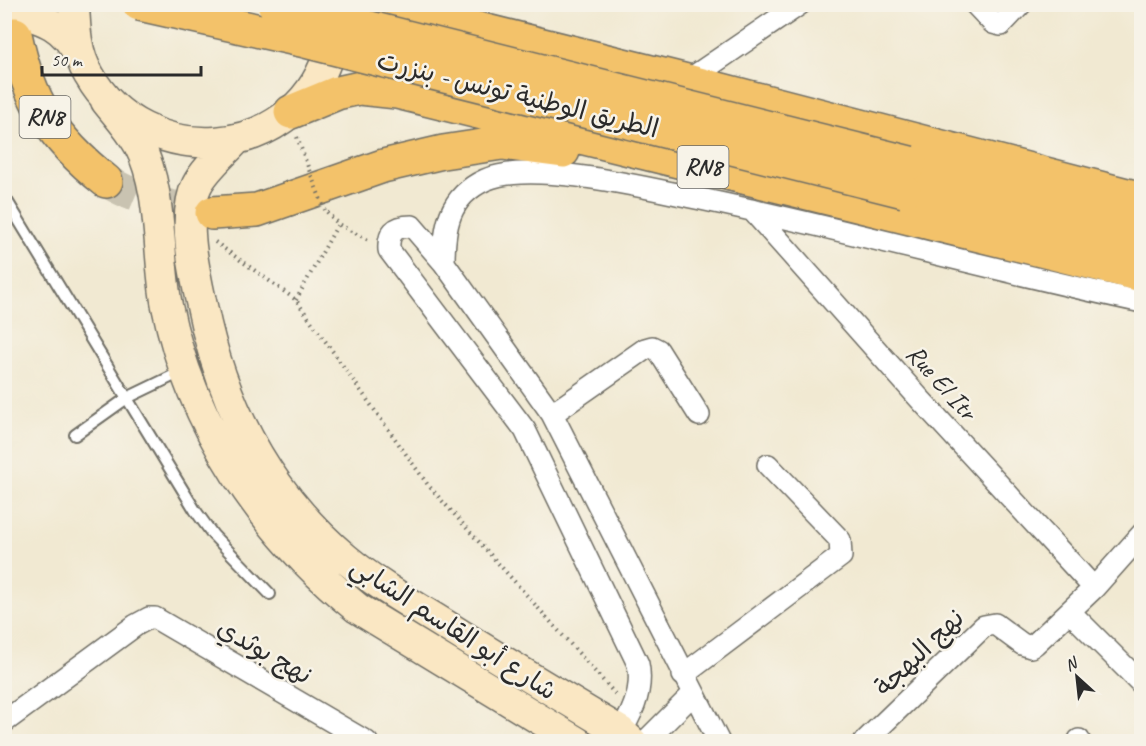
<svg xmlns="http://www.w3.org/2000/svg" width="1146" height="746" viewBox="0 0 1146 746" font-family="Caveat,'Playpen Sans Arabic',sans-serif">
  <rect width="100%" height="100%" fill="#f7f3e8"/>
  <filter id="ink" filterUnits="userSpaceOnUse"><feTurbulence type="fractalNoise" baseFrequency=".0167" numOctaves="2"/><feDisplacementMap in="SourceGraphic" scale="12" xChannelSelector="R" yChannelSelector="G"/><feConvolveMatrix kernelMatrix="1 2 1 2 8 2 1 2 1" color-interpolation-filters="sRGB"/></filter>
  <filter id="wash" filterUnits="userSpaceOnUse"><feTurbulence type="fractalNoise" baseFrequency=".008" numOctaves="4" result="noise"/><feDisplacementMap in="SourceGraphic" scale="24" xChannelSelector="R" yChannelSelector="G"/><feGaussianBlur stdDeviation="1.35" result="paint"/><feColorMatrix in="noise" values="0 0 0 0 0 0 0 0 0 0 0 0 0 0 0 0 0 1.4 0 .05"/><feComposite in="paint" operator="in"/></filter>
  <g filter="url(#wash)">
    <rect width="100%" height="100%" fill="#f1e9d2"/>
  </g>
  <g filter="url(#ink)">
    <g fill="none" stroke-linecap="round" stroke-linejoin="round">
      <path stroke="#c9c3b1" stroke-width="33" stroke-dasharray="33 16" stroke-linecap="butt" d="M106,181C144,202 169,208 212,213"/>
      <g stroke="#706e65" stroke-width="14">
        <path id="lane" d="M4,196L195,510L213,535L270,594
          M75,435L127,398L183,371"/>
      </g>
      <g stroke="#706e65" stroke-width="24">
        <path id="street" d="M975,4L993,23L1001,25L1021,4
          M687,81L800,4
          M752,210L919,398L1094,588
          M444,263C444,228 448,197 485,180C530,160 643,187 691,197C842,228 991,270 1142,302
          M552,414L645,349L652,347L658,350L699,415
          M1070,612L1142,684
          M683,675L841,556L840,540L768,465
          M4,722L136,625L149,618H155L367,742
          M1079,740L1080,742
          M615,742C630,718 644,692 638,664L525,430L389,250C388,233 394,226 412,226L444,263L552,414L719,742
          M645,742L693,694
          M864,742L984,626L995,624L1022,644L1031,647L1035,644L1094,588L1142,534"/>
      </g>
      <g stroke="#706e65" stroke-width="33">
        <path id="secondary" d="M74,4C75,29 76,54 89,75C143,171 292,164 328,56C331,46 332,35 334,25
          M4,7C38,18 62,21 79,55
          M106,101C117,115 130,129 139,145C163,190 157,256 167,306C191,425 263,532 357,608L577,742
          M235,141C223,154 205,169 197,185C181,216 195,274 202,306C222,405 267,492 345,558C377,585 415,606 450,628C507,664 564,698 621,732L632,742"/>
      </g>
      <g stroke="#706e65" stroke-width="36">
        <path id="highway" d="M378,4L687,81L1142,199
          M15,34C29,102 52,138 106,181
          M291,112L337,93L360,88L397,92L1142,275
          M910,163L1142,222
          M904,191L1142,251
          M212,213L257,210L383,166L443,152L502,143L563,151"/>
      </g>
      <path stroke="#706e65" stroke-width="4" stroke-dasharray="1.5 4.5" stroke-linecap="butt" d="M297,137L308,167
        M327,212L338,224L370,241
        M215,242L296,300L428,485L617,696
        M296,300L338,224"/>
      <use href="#lane" stroke="#fff" stroke-width="10"/>
      <use href="#street" stroke="#fff" stroke-width="21"/>
      <use href="#secondary" stroke="#fae7c3" stroke-width="30"/>
      <use href="#highway" stroke="#f3c26a" stroke-width="33"/>
      <g stroke="#706e65" stroke-width="36" stroke-linecap="butt">
        <path id="highway-bridge" d="M139,4L305,41L904,191
          M274,4L910,163"/>
      </g>
      <path stroke="#706e65" stroke-width="4" stroke-dasharray="1.5 4.5" stroke-linecap="butt" d="M309,170L325,210"/>
      <use href="#highway-bridge" stroke="#f3c26a" stroke-width="33"/>
    </g>
  </g>
  <g text-anchor="middle" stroke-width="5" stroke-linejoin="round" paint-order="stroke">
    <g fill="#f7f3e8" stroke="#686764" stroke-width="1.5">
      <rect x="19.5" y="96" width="51" height="42" rx="4.5"/>
      <rect x="677.5" y="146" width="51" height="42" rx="4.5"/>
    </g>
    <g font-size="24" font-weight="bold" fill="#2b2b2b">
      <text x="45" y="125">RN8</text>
      <text x="703" y="175">RN8</text>
    </g>
    <g font-size="26" fill="#2b2b2b" stroke="#f7f3e8">
      <text transform="translate(518 94) rotate(14)" y="9">الطريق الوطنية تونس - بنزرت</text>
      <text transform="translate(942 382) rotate(48)" y="9">Rue El Itr</text>
      <text transform="translate(454 628) rotate(33)" y="9">شارع أبو القاسم الشابي</text>
      <text transform="translate(265 651) rotate(30)" y="9">نهج بوثدي</text>
      <text transform="translate(919 652) rotate(-44)" y="9">نهج البهجة</text>
    </g>
  </g>
  <rect width="1146" height="746" fill="none" stroke="#f7f3e8" stroke-width="24"/>
  <g transform="translate(1077 677) rotate(333)" stroke="#f7f3e8" stroke-width="4.5" paint-order="stroke">
  <path d="M0-4.5L10 22L0 15L-10 22Z" fill="#2b2b2b"/>
  <text y="-9" font-size="16" font-weight="bold" text-anchor="middle" fill="#2b2b2b">N</text>
  </g>
  <path d="M42 66v9h159v-9" fill="none" stroke="#2b2b2b" stroke-width="3"/>
  <text x="51" y="66" font-size="18" fill="#2b2b2b" stroke="#f7f3e8" stroke-width="4.5" paint-order="stroke">50 m</text>
</svg>
